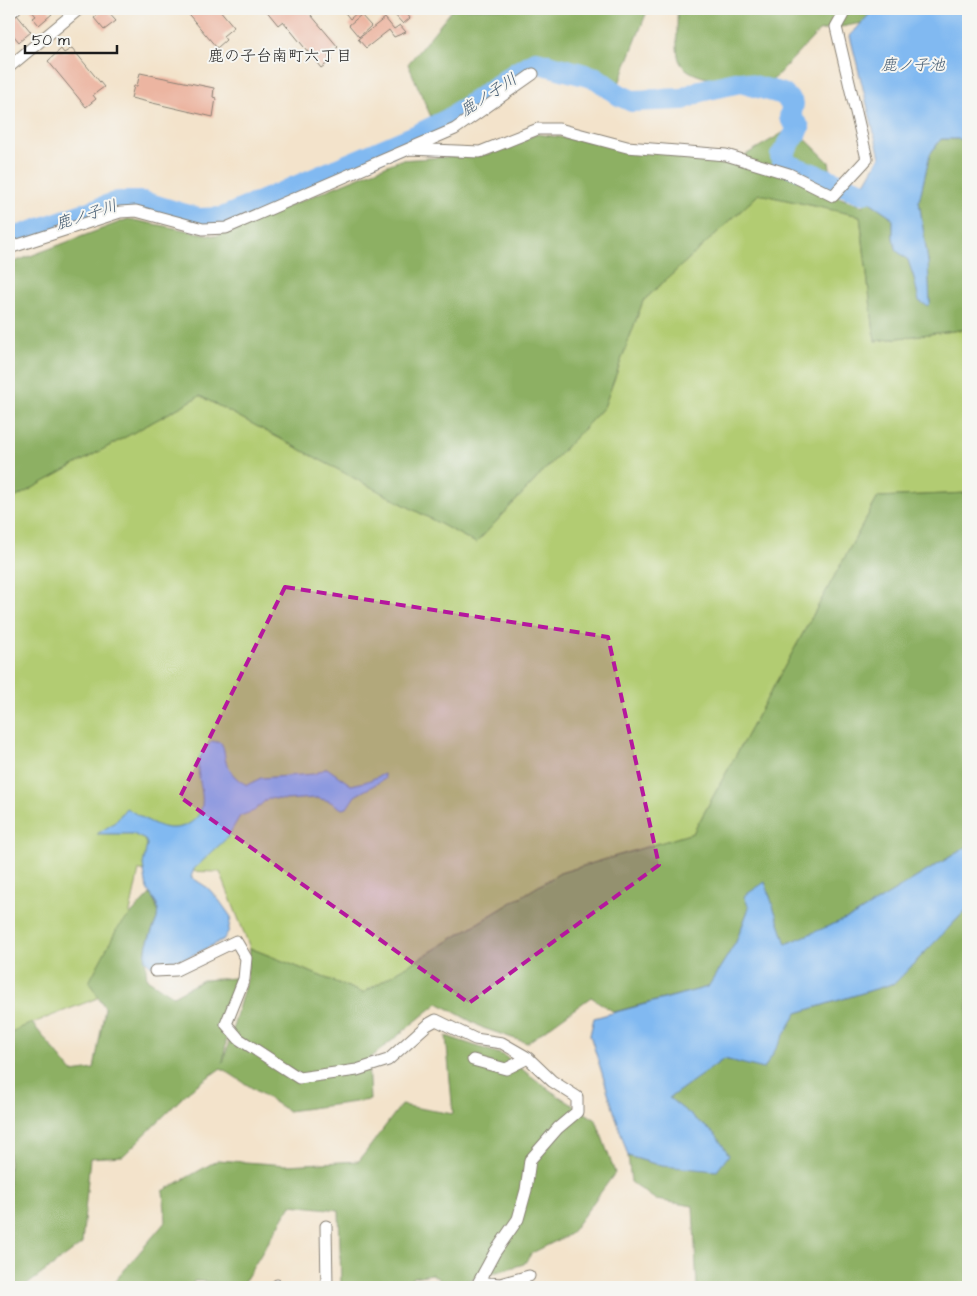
<svg xmlns="http://www.w3.org/2000/svg" width="977" height="1296" viewBox="0 0 977 1296" font-family="'Architects Daughter','Klee One',sans-serif">
  <rect width="100%" height="100%" fill="#f6f6f2"/>
  <filter id="ink" filterUnits="userSpaceOnUse"><feTurbulence type="fractalNoise" baseFrequency=".02" numOctaves="2"/><feDisplacementMap in="SourceGraphic" scale="10" xChannelSelector="R" yChannelSelector="G"/><feConvolveMatrix kernelMatrix="1 2 1 2 8 2 1 2 1" color-interpolation-filters="sRGB"/></filter>
  <filter id="wash" filterUnits="userSpaceOnUse"><feTurbulence type="fractalNoise" baseFrequency=".0096" numOctaves="4" result="noise"/><feDisplacementMap in="SourceGraphic" scale="20" xChannelSelector="R" yChannelSelector="G"/><feGaussianBlur stdDeviation="1.12" result="paint"/><feColorMatrix in="noise" values="0 0 0 0 0 0 0 0 0 0 0 0 0 0 0 0 0 1.4 0 .05"/><feComposite in="paint" operator="in"/></filter>
  <g filter="url(#wash)">
    <rect width="100%" height="100%" fill="#f3e3cb"/>
    <path fill="#b2cc72" stroke="#677447" d="M759,194L860,216L875,341L968,329V493L878,497L693,833L560,873L363,993L250,948L220,872L139,870L113,992L15,1030L9,1037V501L200,396L476,543L604,407L643,301Z"/>
    <path fill="#8db064" stroke="#546640" d="M453,9H648L616,91L527,64L431,117L408,64Z
      M677,9H874L862,23L819,31L769,84C747,82 688,84 679,60C675,49 678,21 677,9Z
      M793,127L829,162L835,196L863,206L864,198L889,215L893,220V238L897,251L908,260L914,278L930,303L928,262L919,201L930,154L941,139H964L968,137V329L875,341L860,216L759,194L643,301L604,407L476,543L200,396L9,501V264L128,219L216,236L400,160L489,154L537,134L735,161Z
      M968,493V846L855,915L786,945L765,882L749,908L736,942L708,987L614,1012L591,997L527,1043L483,1028L438,1003L368,1060L370,1100L288,1111L221,1068L190,1090L123,1156L90,1158L82,1244L24,1287H9V1037L15,1030L32,1023L72,1072L94,1069L105,1008L89,982L117,929L150,894C166,917 153,922 147,944C144,956 146,968 147,979L173,996L203,980L235,978L223,1063L246,981L250,948L363,993L560,873L693,833L878,497Z
      M968,908V1287H697L693,1206L656,1200L631,1182L628,1156L662,1166L716,1135L668,1098L724,1059L764,1068L797,1013L895,983Z
      M446,1036L503,1055L551,1091L596,1120L615,1173L570,1234L532,1253L524,1264L466,1281L460,1287H449L432,1274L414,1277L402,1287H341L339,1210L291,1205L243,1284L194,1281L192,1287H110L166,1221L163,1191L218,1160L286,1165L359,1161L401,1105L453,1114Z"/>
    <path fill="#81b9f1" stroke="#4e6a86" d="M874,9H960L963,17L968,19V137L964,139H941L930,154L919,201L928,262L930,303L927,306L919,301L914,278L908,260L897,251L893,238V220L889,215L864,198L859,196L855,198L836,186L837,176L865,183L880,157L850,36Z
      M212,741L221,743C225,749 224,755 226,762C230,773 237,780 247,785L261,778L314,774L327,768L351,785L365,782L384,774L385,779L355,796L347,808L342,809L329,801L316,798L286,800L268,798L254,811L240,816L227,838L194,869L191,877L208,888L219,900L231,917L228,932L223,940L189,957L151,966L145,960L147,944L157,919L158,909L157,904L147,889L143,865L147,844L145,840L133,834H97L114,823L126,808C137,814 148,822 160,826C176,832 199,825 202,805C204,792 197,777 198,763C199,754 206,748 212,741Z
      M968,846V908L895,983L797,1013L764,1069L724,1059L669,1098L716,1135L729,1155L717,1171L662,1166L628,1156L590,1035L594,1018L708,987L736,942L749,908L744,896L765,882L786,944L855,915Z"/>
    <g fill="none" stroke-linecap="round" stroke-linejoin="round">
      <path stroke="#81b9f1" stroke-width="22" d="M9,240L118,202H143L199,219L222,218L417,135L449,119L516,73L536,62L596,78L619,95L632,101L683,99L700,91L740,82L783,94L793,104L790,117L799,128L781,156L783,163L863,193"/>
    </g>
    <g id="blocks">
      <path fill="#ecb5a1" d="M30,9H48L52,14L39,25L33,18L36,16Z
        M105,9L116,21L104,30L94,18Z
        M184,9H219L234,27L223,36L226,40L217,48Z
        M265,9H306L338,47L328,56L332,60L321,68L283,21L278,25Z
        M342,9H359L360,10L350,19Z
        M399,9H408L410,11L407,14L410,18L403,24L393,13Z
        M17,15L31,32L19,42L9,30V22Z
        M361,15L371,26L359,37L349,25Z
        M385,18L394,29L400,25L406,32L394,37L389,30L366,48L358,39Z
        M72,48L104,87L93,95L96,99L86,107L48,61L61,49L64,53Z
        M140,73L214,88L213,97L216,98L213,117L131,98L134,86H137Z"/>
    </g>
  </g>
  <g filter="url(#ink)">
    <use href="#blocks" fill-opacity="0" stroke="#888074" stroke-width="1"/>
    <g fill="none" stroke-linecap="round" stroke-linejoin="round">
      <g stroke="#888074" stroke-width="13">
        <path id="minor" d="M9,14L15,9
          M9,67L79,9
          M409,149L480,152L538,129H559L627,147L726,155L789,174L833,196L867,159L836,27L846,9
          M9,248L120,212L136,211L203,229L226,228L455,129L533,74
          M155,971L176,970L236,941L246,958L244,979L226,1024L239,1039L299,1078L357,1070L388,1060L427,1025L436,1020L475,1039L502,1043L528,1058L552,1081L577,1097V1112L558,1128L530,1160L526,1190L518,1219L495,1252L476,1287
          M473,1060L506,1069L528,1058
          M326,1226L327,1287
          M479,1282L500,1284L529,1276
          M277,1285V1287"/>
      </g>
      <use href="#minor" stroke="#fff" stroke-width="11"/>
    </g>
  </g>
  <path fill="#b5179e" fill-opacity="0.2" stroke="#b5179e" stroke-width="4" stroke-dasharray="10 6" stroke-linejoin="round" d="M285,587L608,637L659,865L469,1003L180,797Z"/>
  <g text-anchor="middle" stroke-width="4" stroke-linejoin="round" paint-order="stroke">
    <g font-size="16" fill="#1c1c1c" stroke="#f6f6f2">
      <text x="280" y="61">鹿の子台南町六丁目</text>
    </g>
    <g font-size="16" font-style="italic" fill="#445b71" stroke="#f6f6f2">
      <text x="913" y="70">鹿ノ子池</text>
      <text transform="translate(488 94) rotate(-33)" y="6">鹿ノ子川</text>
      <text transform="translate(86 214) rotate(-18)" y="6">鹿ノ子川</text>
    </g>
  </g>
  <rect width="977" height="1296" fill="none" stroke="#f6f6f2" stroke-width="30"/>
  <path d="M25 45v8h92v-8" fill="none" stroke="#1c1c1c" stroke-width="2.5"/>
  <text x="32" y="45" font-size="15" fill="#1c1c1c" stroke="#f6f6f2" stroke-width="4" paint-order="stroke">50 m</text>
</svg>
